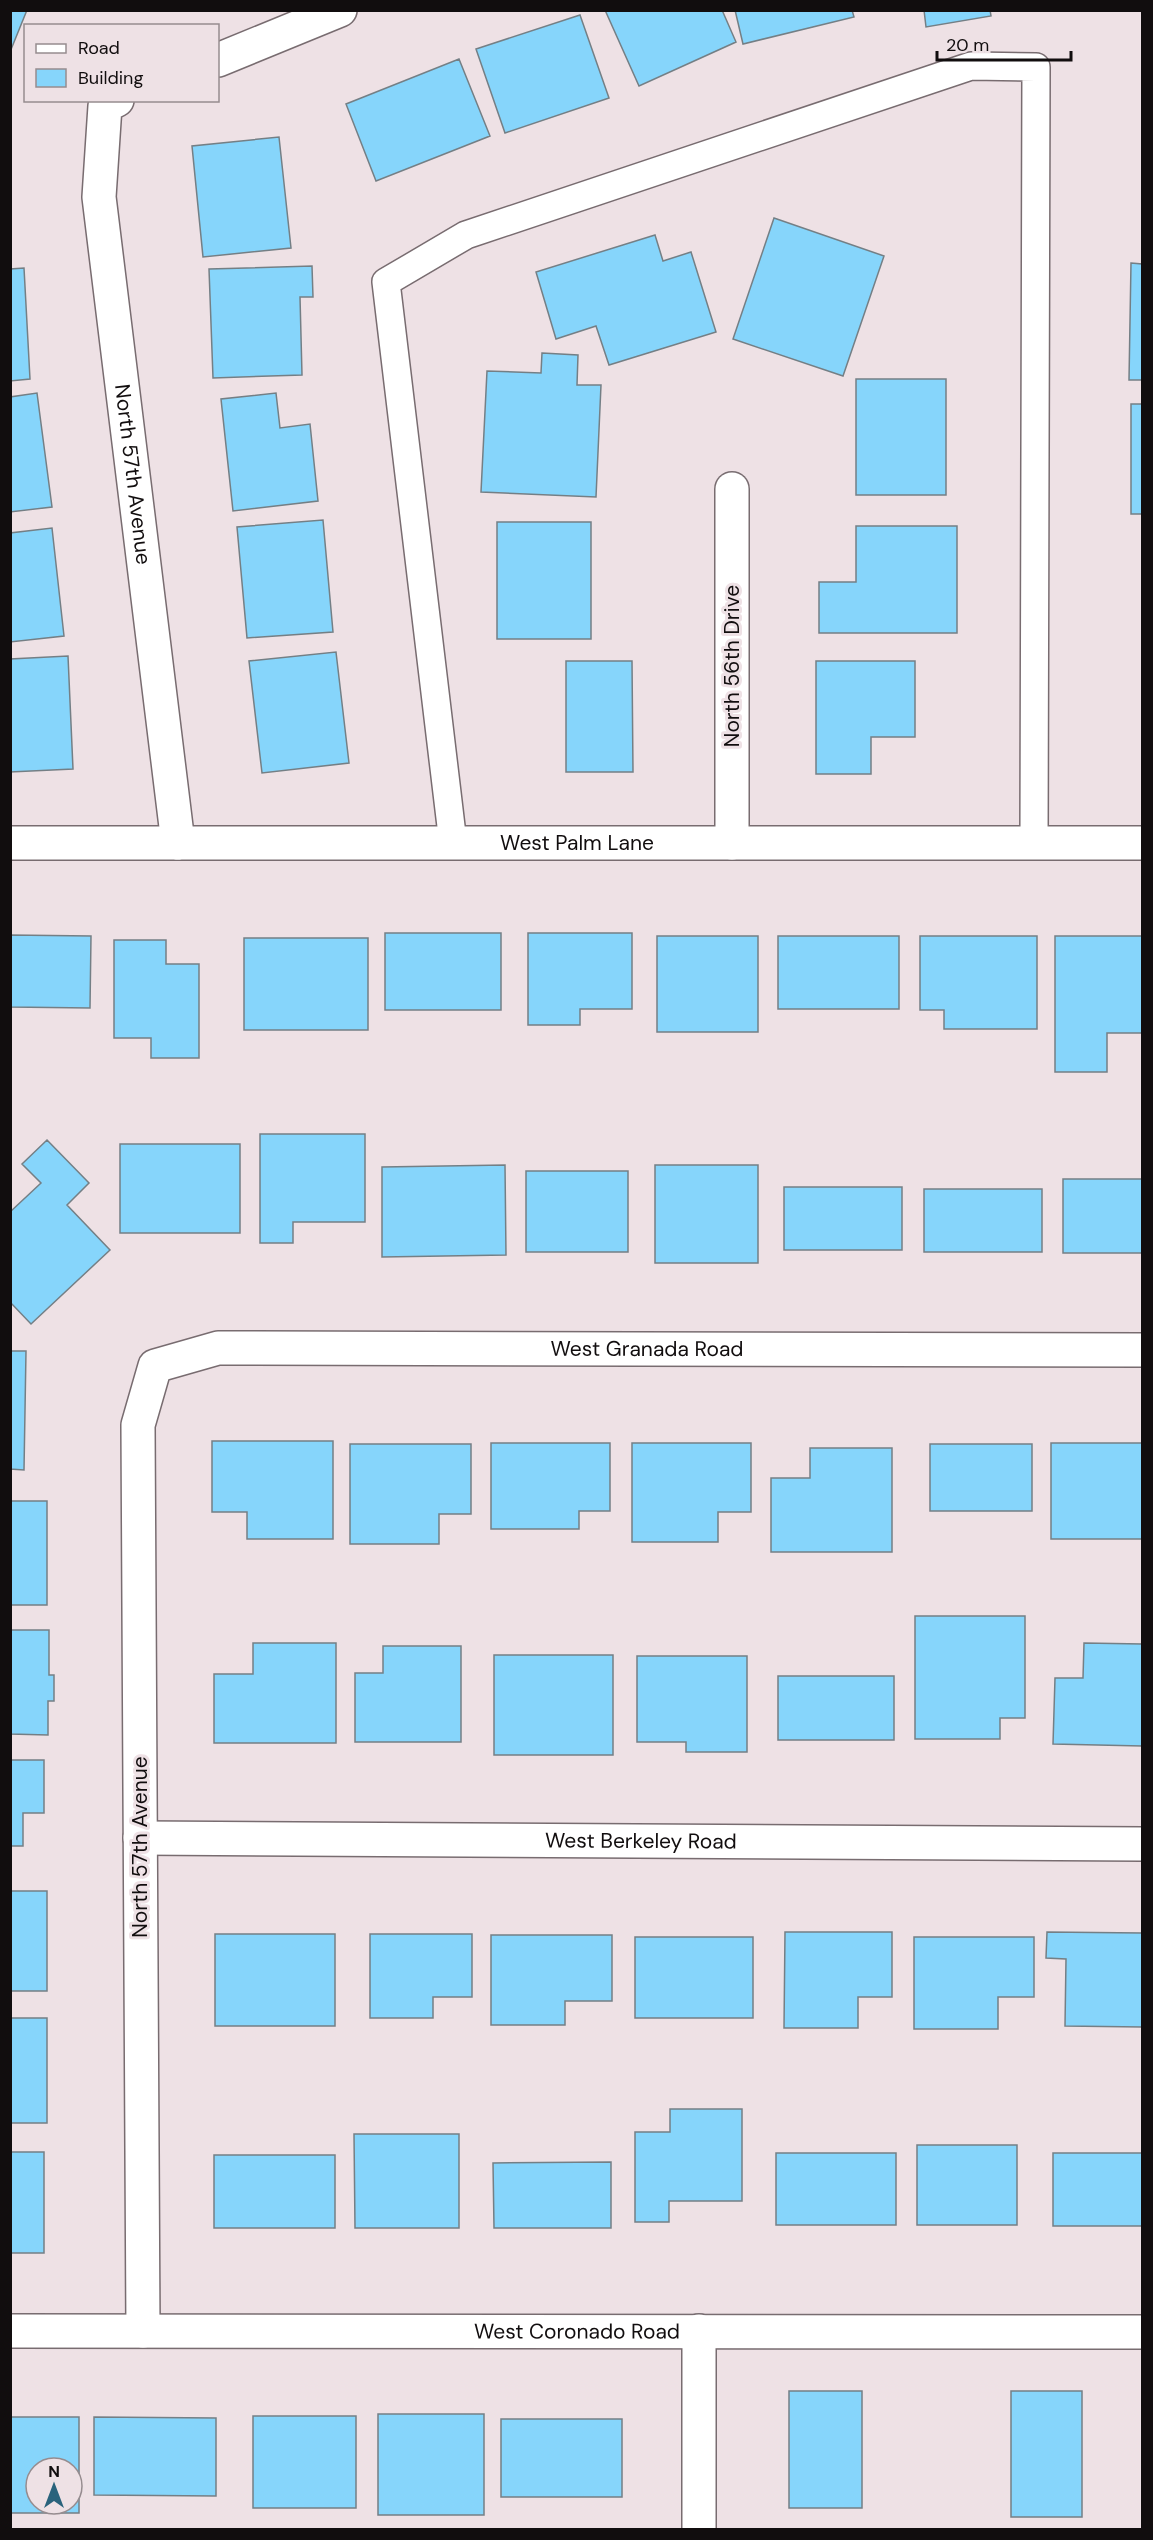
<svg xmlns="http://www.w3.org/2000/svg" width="1153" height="2540" viewBox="0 0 1153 2540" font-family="'DM Sans',sans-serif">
  <rect width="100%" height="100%" fill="#eee1e5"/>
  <path fill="#86d5fb" stroke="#747f85" stroke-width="1.5" fill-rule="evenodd" d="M10,10H27L10,52Z
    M605,10H722L736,42L639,86Z
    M735,10H852L854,17L743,44Z
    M924,10H990L991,16L926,27Z
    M580,15L609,98L505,133L476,49Z
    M459,59L490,136L376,181L346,104Z
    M279,137L291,248L203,257L192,146Z
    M774,218L884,256L843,376L733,339Z
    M655,235L663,261L691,252L716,332L609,365L596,326L556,339L536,272Z
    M1131,263L1142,264V380H1129Z
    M312,266L313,297H300L302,375L213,378L209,269Z
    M24,268L30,379L10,381V269Z
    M542,353L578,355L577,385H601L596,497L481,492L487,371L541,373Z
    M856,379H946V495H856Z
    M37,393L52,507L10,512V397Z
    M276,393L280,428L310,424L318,501L233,511L221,399Z
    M1131,404H1142V514H1131Z
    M323,520L333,632L247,638L237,527Z
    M497,522H591V639H497Z
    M856,526H957V633H819V582H856Z
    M52,528L64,636L10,642V533Z
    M336,652L349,763L262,773L249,661Z
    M68,656L73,769L10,772V659Z
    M566,661H632L633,772H566Z
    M816,661H915V737H871V774H816Z
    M385,933H501V1010H385Z
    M528,933H632V1009H580V1025H528Z
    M10,935L91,936L90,1008L10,1007Z
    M657,936H758V1032H657Z
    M778,936H899V1009H778Z
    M920,936H1037V1029H944V1010H920Z
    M1055,936H1142V1033H1107V1072H1055Z
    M244,938H368V1030H244Z
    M114,940H166V964H199V1058H151V1038H114Z
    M260,1134H365V1222H293V1243H260Z
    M47,1140L89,1183L67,1205L110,1250L31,1324L10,1302V1212L41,1183L22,1164Z
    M120,1144H240V1233H120Z
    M505,1165L506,1255L382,1257V1167Z
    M655,1165H758V1263H655Z
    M526,1171H628V1252H526Z
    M1063,1179H1142V1253H1063Z
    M784,1187H902V1250H784Z
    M924,1189H1042V1252H924Z
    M10,1351H26L24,1470L10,1469Z
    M212,1441H333V1539H247V1512H212Z
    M491,1443H610V1511H579V1529H491Z
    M632,1443H751V1512H718V1542H632Z
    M1051,1443H1142V1539H1051Z
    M350,1444H471V1514H439V1544H350Z
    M930,1444H1032V1511H930Z
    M810,1448H892V1552H771V1478H810Z
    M10,1501H47V1605H10Z
    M915,1616H1025V1718H1000V1739H915Z
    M10,1630H49V1675H54V1701H48V1735L10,1734Z
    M253,1643H336V1743H214V1674H253Z
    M1084,1643L1142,1644V1746L1053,1744L1055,1678H1083Z
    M383,1646H461V1742H355V1673H383Z
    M494,1655H613V1755H494Z
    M637,1656H747V1752H686V1742H637Z
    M778,1676H894V1740H778Z
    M10,1760H44V1813H23V1846H10Z
    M10,1891H47V1991H10Z
    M785,1932H892V1997H858V2028H784Z
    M1047,1932L1142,1933V2027L1065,2026L1066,1959L1046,1958Z
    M215,1934H335V2026H215Z
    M370,1934H472V1997H433V2018H370Z
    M491,1935H612V2001H565V2025H491Z
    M635,1937H753V2018H635Z
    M914,1937H1034V1997H998V2029H914Z
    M10,2018H47V2123H10Z
    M670,2109H742V2201H669V2222H635V2132H670Z
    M354,2134H459V2228H355Z
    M917,2145H1017V2225H917Z
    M10,2152H44V2253H10Z
    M776,2153H896V2225H776Z
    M1053,2153H1142V2226H1053Z
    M214,2155H335V2228H214Z
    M611,2162V2228H494L493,2163Z
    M789,2391H862V2508H789Z
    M1011,2391H1082V2517H1011Z
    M378,2414H484V2515H378Z
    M253,2416H356V2508H253Z
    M10,2417H79V2513H10ZM36,2468H72V2504H36Z
    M94,2417L216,2418V2496L94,2495Z
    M501,2419H622V2497H501Z"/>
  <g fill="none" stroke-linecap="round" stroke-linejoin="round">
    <g stroke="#786c70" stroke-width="30">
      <path id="service" d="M453,843L386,282L466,235L971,66L1036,67L1034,843"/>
    </g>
    <g stroke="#786c70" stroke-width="36">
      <g id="minor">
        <path d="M218,60L340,10"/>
        <path id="s1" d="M117,100L105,106L99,197L178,843"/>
        <path d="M732,489V843"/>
        <path id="s2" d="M10,843H1142"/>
        <path id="s3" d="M140,1838L1142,1844"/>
        <path id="s4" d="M10,2331L1142,2332"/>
        <path id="s5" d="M143,2331L138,1425L155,1366L218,1348L1142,1350"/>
        <path d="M699,2530V2331"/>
      </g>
    </g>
    <use href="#service" stroke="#fff" stroke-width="27"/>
    <use href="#minor" stroke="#fff" stroke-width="33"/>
  </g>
  <g text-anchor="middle" stroke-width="6" stroke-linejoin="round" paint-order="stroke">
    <g font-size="21" fill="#110d0e" stroke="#eee1e5">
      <text dy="7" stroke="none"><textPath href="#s1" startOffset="384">North 57th Avenue</textPath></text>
      <text transform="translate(732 666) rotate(-90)" y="7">North 56th Drive</text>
      <text dy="7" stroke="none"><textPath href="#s2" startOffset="567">West Palm Lane</textPath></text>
      <text dy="7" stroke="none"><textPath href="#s5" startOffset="1462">West Granada Road</textPath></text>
      <text dy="7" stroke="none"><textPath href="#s3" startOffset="501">West Berkeley Road</textPath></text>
      <text transform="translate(140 1847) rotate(-90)" y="7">North 57th Avenue</text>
      <text dy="7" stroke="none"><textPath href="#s4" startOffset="567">West Coronado Road</textPath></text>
    </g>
  </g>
  <rect width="1153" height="2540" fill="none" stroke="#110d0e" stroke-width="24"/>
  <rect x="24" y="24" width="195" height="78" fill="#eee1e5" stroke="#968c8f" stroke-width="1.5"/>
  <rect x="36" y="44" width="30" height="9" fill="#ffffff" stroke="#968c8f" stroke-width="1.5"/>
  <text x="78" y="54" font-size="18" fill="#110d0e">Road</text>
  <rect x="36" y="69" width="30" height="18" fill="#86d5fb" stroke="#968c8f" stroke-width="1.5"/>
  <text x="78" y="84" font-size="18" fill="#110d0e">Building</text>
  <g transform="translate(54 2486)"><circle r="28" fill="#eee1e5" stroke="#968c8f" stroke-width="1.5"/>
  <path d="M0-4.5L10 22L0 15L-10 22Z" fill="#2a637c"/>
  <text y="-9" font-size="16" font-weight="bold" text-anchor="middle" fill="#110d0e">N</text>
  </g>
  <path d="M937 51v9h134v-9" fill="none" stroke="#110d0e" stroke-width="3"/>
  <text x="946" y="51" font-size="18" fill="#110d0e" stroke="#eee1e5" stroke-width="4.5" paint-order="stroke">20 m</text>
</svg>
